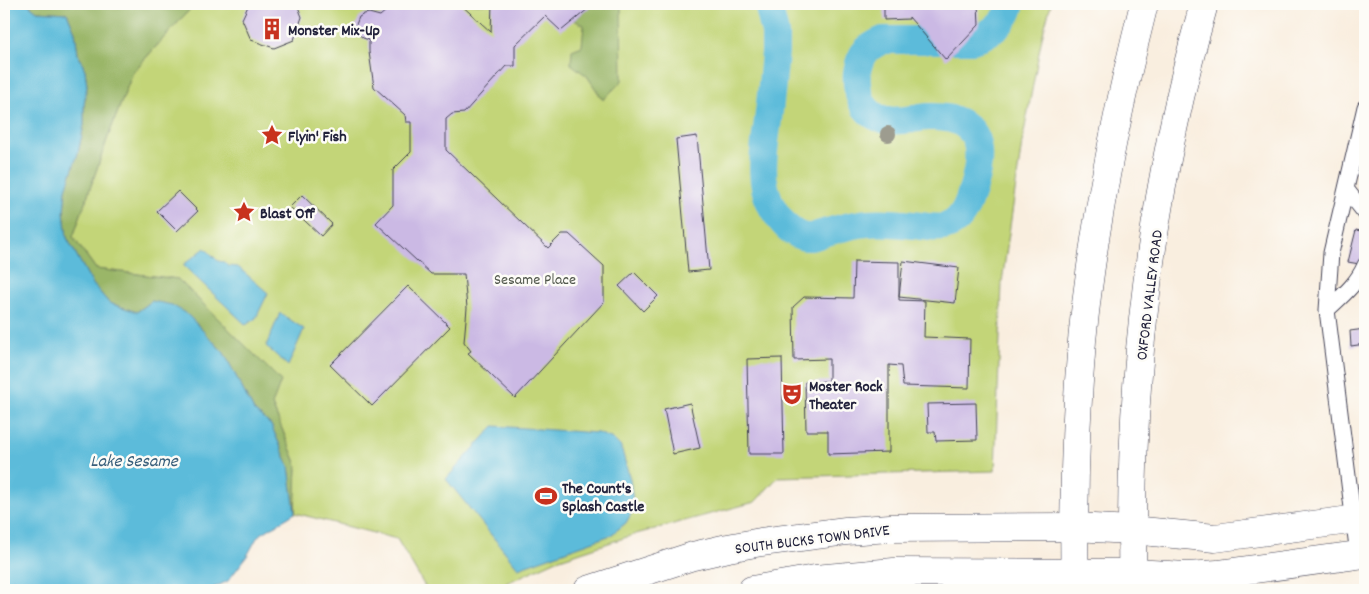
<svg xmlns="http://www.w3.org/2000/svg" width="1369" height="594" viewBox="0 0 1369 594" font-family="Dekko,sans-serif">
  <rect width="100%" height="100%" fill="#fdfcf7"/>
  <filter id="ink" filterUnits="userSpaceOnUse"><feTurbulence type="fractalNoise" baseFrequency=".02" numOctaves="2"/><feDisplacementMap in="SourceGraphic" scale="10" xChannelSelector="R" yChannelSelector="G"/><feConvolveMatrix kernelMatrix="1 2 1 2 8 2 1 2 1" color-interpolation-filters="sRGB"/></filter>
  <filter id="wash" filterUnits="userSpaceOnUse"><feTurbulence type="fractalNoise" baseFrequency=".0096" numOctaves="4" result="noise"/><feDisplacementMap in="SourceGraphic" scale="20" xChannelSelector="R" yChannelSelector="G"/><feGaussianBlur stdDeviation="1.12" result="paint"/><feColorMatrix in="noise" values="0 0 0 0 0 0 0 0 0 0 0 0 0 0 0 0 0 1.4 0 .05"/><feComposite in="paint" operator="in"/></filter>
  <g filter="url(#wash)">
    <rect width="100%" height="100%" fill="#f9eedf"/>
    <path fill="#c3d578" stroke="#727c5a" d="M191,4H1051L1042,37L1022,143L1002,282L995,471L778,477L755,502L636,534L557,560L491,590H427L397,539L295,513L297,465L272,405L178,279L96,269L73,237L108,137L133,72L191,8Z"/>
    <path fill="#9ab668" stroke="#5e6c52" d="M28,4H191V8L133,72L108,137L73,237L96,269L178,279L281,381L272,405L297,465L295,513L289,466L278,441L271,425L254,411L224,353L188,315L152,301L137,312L109,303L92,283L67,238L64,212L66,188L78,153L84,125V104L87,86L85,70L78,54L75,32L67,13L37,11Z
      M594,4H621L622,81L603,100L587,76L571,64L572,50L582,46L584,25L574,20Z"/>
    <path fill="#5bbbda" stroke="#3e6e8a" d="M4,4H28L37,11L67,13L75,32L78,54L85,70L87,86L84,104V125L78,153L66,189L64,212L67,238L92,283L109,303L137,312L152,301L172,305L188,315L224,353L254,411L271,425L278,441L289,466L295,513L258,536L247,556L228,581L209,590H4Z
      M205,248L218,261L224,262L228,266L238,267L268,293L256,318L246,325L183,265Z
      M280,313L304,329L288,366L266,346Z
      M494,426L598,433L613,439L621,447L630,479L633,501L631,514L626,523L611,535L518,568L446,479Z"/>
    <g fill="none" stroke-linecap="round" stroke-linejoin="round">
      <path stroke="#5bbbda" stroke-width="28" d="M768,4L775,33V52C773,75 771,97 768,120C763,158 755,192 784,224C789,230 800,238 809,237C814,237 820,234 824,233C838,229 853,224 868,223C885,221 904,224 921,226C929,227 940,229 947,226C963,221 969,201 973,187C986,144 977,115 928,117C912,118 895,124 879,118C856,109 852,76 862,56C866,48 875,44 883,40H973C990,34 1006,23 1011,4"/>
    </g>
    <g id="blocks">
      <path fill="#cbb9e4" d="M249,4H297L302,17L294,40L274,48L251,40L242,19Z
        M394,4H405L410,8L414,4H460L491,32L492,4H594L561,31L545,16L515,45V66H506L464,113L452,114L446,119V150L548,248L562,234H569L604,266V302L515,398L468,353L471,351L464,342L467,308L464,274H431L376,223L393,205V170L411,152V122H406L405,115L374,87L369,52V40L363,38L356,32L355,27L359,17L364,14L369,13L380,16Z
        M874,4H978L979,25L946,60L909,17V19L884,20V6L875,7Z
        M697,136L709,270L688,272L676,139Z
        M178,191L198,211L177,231L157,211Z
        M302,195L332,224L321,236L290,207Z
        M1356,230L1365,232V265L1348,262Z
        M854,261L899,262V300L925,301L924,337L970,339L969,388L903,386L901,366L889,365V452L828,454V431H806L805,382L829,381V359L794,360L793,307L804,297L853,298Z
        M903,261L959,268L955,303L899,297Z
        M634,272L658,296L643,311L619,286Z
        M408,286L450,327L372,406L330,365Z
        M1365,329V344L1351,346L1350,331Z
        M782,358L784,454H749L747,359Z
        M690,403L700,448L673,454L664,409Z
        M976,403L977,440L936,441L935,432H928L927,404Z"/>
    </g>
  </g>
  <g filter="url(#ink)">
    <use href="#blocks" fill-opacity="0" stroke="#424154" stroke-width="1"/>
    <g fill="none" stroke-linecap="round" stroke-linejoin="round">
      <g stroke="#424154" stroke-width="17">
        <path id="service" d="M1346,189L1365,213
          M1327,310C1342,296 1357,284 1365,265
          M1358,555L1327,310L1331,253L1365,107"/>
      </g>
      <g stroke="#424154" stroke-width="29">
        <path id="minor" d="M588,590L693,556L728,548L761,542L846,531L890,528L1074,527L1132,530L1215,538L1365,518
          M752,590L815,579L894,572L1133,573L1187,576L1218,574L1365,554"/>
      </g>
      <g stroke="#424154" stroke-width="29">
        <path id="primary" d="M1075,590C1073,507 1075,424 1082,341C1093,227 1116,115 1144,4
          M1133,590C1127,393 1150,194 1204,4"/>
      </g>
      <use href="#service" stroke="#fff" stroke-width="15"/>
      <use href="#minor" stroke="#fff" stroke-width="28"/>
      <use href="#primary" stroke="#fff" stroke-width="28"/>
    </g>
    <circle fill="#9d9c8f" cx="888" cy="134" r="8"/>
  </g>
  <defs>
    <g id="building-bare" transform="scale(1.725)"><path d="M-4-6H4V6H1V3H-1V6H-4ZM-2.5-4.3h1.7v1.8h-1.7ZM.8-4.3h1.7v1.8H.8ZM-2.5-1h1.7V.8h-1.7ZM.8-1h1.7V.8H.8Z" fill="#c8321e" stroke="#fdfcf7" stroke-width="2.5" paint-order="stroke"/></g>
    <g id="sight-bare" transform="scale(1.725)"><path d="M0-6L1.8-2.2L6-1.7L2.9 1.2L3.7 5.4L0 3.3L-3.7 5.4L-2.9 1.2L-6-1.7L-1.8-2.2Z" fill="#c8321e" stroke="#fdfcf7" stroke-width="2.5" paint-order="stroke"/></g>
    <g id="theatre-bare" transform="scale(1.725)"><path d="M-5-5.5Q0-4 5-5.5V0Q5 5 0 6Q-5 5-5 0ZM-3.3-2.5H-1v1.5H-3.3ZM1-2.5H3.3v1.5H1ZM-2.8 1Q0 5.5 2.8 1Z" fill="#c8321e" stroke="#fdfcf7" stroke-width="2.5" paint-order="stroke"/></g>
    <g id="stadium-bare" transform="scale(1.725)"><path d="M0-5a6.5 5 0 1 0 0 10a6.5 5 0 1 0 0-10ZM-3.5-1.8h7v3.6h-7Z" fill="#c8321e" stroke="#fdfcf7" stroke-width="2.5" paint-order="stroke"/></g>
  </defs>
  <g fill-rule="evenodd">
    <use href="#building-bare" x="272" y="29"/>
    <use href="#sight-bare" x="272" y="135"/>
    <use href="#sight-bare" x="244" y="212"/>
    <use href="#theatre-bare" x="792" y="394"/>
    <use href="#stadium-bare" x="546" y="496"/>
  </g>
  <g text-anchor="middle" stroke-width="5" stroke-linejoin="round" paint-order="stroke">
    <g font-size="16" font-weight="bold" fill="#22223b" stroke="#fdfcf7" text-anchor="start">
      <text x="288" y="35">Monster Mix-Up</text>
      <text x="288" y="141">Flyin' Fish</text>
      <text x="260" y="218">Blast Off</text>
      <text x="809" y="391">Moster Rock<tspan x="809" dy="18">Theater</tspan></text>
      <text x="562" y="493">The Count's<tspan x="562" dy="18">Splash Castle</tspan></text>
    </g>
    <g font-size="16" fill="#52584d" stroke="#fdfcf7">
      <text x="535" y="284">Sesame Place</text>
    </g>
    <g font-size="16" fill="#22223b" stroke="#fdfcf7">
      <text transform="translate(1148 295) rotate(-83)" y="6">OXFORD VALLEY ROAD</text>
      <text transform="translate(812 538) rotate(-7)" y="6">SOUTH BUCKS TOWN DRIVE</text>
    </g>
    <g font-size="18" font-style="italic" fill="#395f7b" stroke="#fdfcf7">
      <text x="134" y="466">Lake Sesame</text>
    </g>
  </g>
  <rect width="1369" height="594" fill="none" stroke="#fdfcf7" stroke-width="20"/>
</svg>
